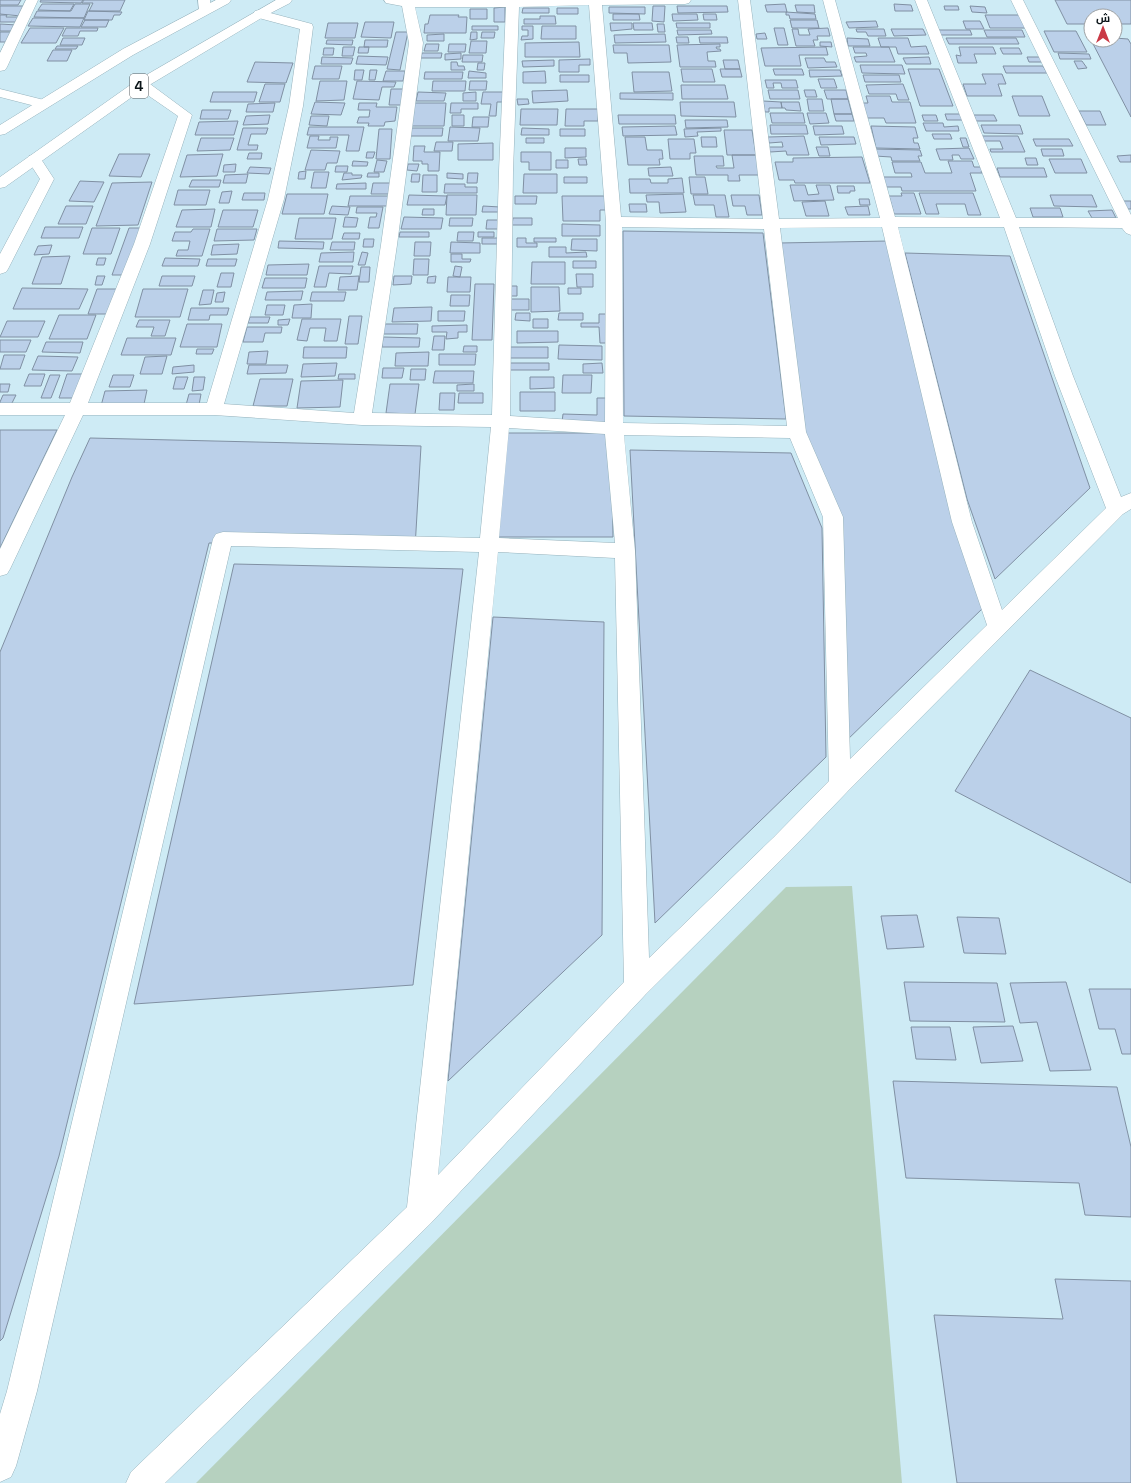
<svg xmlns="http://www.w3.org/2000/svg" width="1131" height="1483" viewBox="0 0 1131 1483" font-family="'Space Grotesk',Cairo,sans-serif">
  <rect width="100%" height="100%" fill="#ceebf5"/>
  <path fill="#b6d1bf" d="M852,886L902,1483H196L786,887Z"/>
  <path fill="#bbd0e9" stroke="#8090a3" d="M0,0H21L18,5H0Z
    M41,0H83L81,3L40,2Z
    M84,0H125L120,11H89L93,3H82Z
    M1055,0H1131V24H1115V16H1091V24H1067Z
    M42,4H74L70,11L38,10Z
    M75,4H90L84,18L34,17L37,11H71Z
    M785,4L787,12H767L765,5Z
    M894,4L911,5L913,11H895Z
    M795,5H814L815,13L797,12Z
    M0,6H26L21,16L0,14Z
    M653,6H665L664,22L652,21Z
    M677,6H727L728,12L678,13Z
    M944,6H958L959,10H945Z
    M970,6L985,7L987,13L972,12Z
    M505,7V22H494V8Z
    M609,7H645V14L609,13Z
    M523,8H549V13H522Z
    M557,8H578V14H557Z
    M470,9H487V19H470Z
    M88,11L122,12L120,15H114L112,20H84Z
    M786,12L815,14L816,19H790L789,15H786Z
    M613,14H639L640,20H613Z
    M672,14H697L698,20L673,21Z
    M703,14H716L717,20H704Z
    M0,15H7L6,17H19L16,22H0Z
    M430,15H459L458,17H467L466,33H424L425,24H428Z
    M985,15H1020L1026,28H990Z
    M540,16H555L556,24H524V19H540Z
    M33,18H84L80,27L28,26Z
    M85,20H109L106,27H81Z
    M790,20H817L819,28H792Z
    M876,21L878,27L849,28L846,22Z
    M963,21H980L984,29H966Z
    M365,22H394L391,38L361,37Z
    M328,23H358L355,38H325Z
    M610,23H632V29L611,31Z
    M633,23H652L653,30H634Z
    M676,23H710V28H677Z
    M0,24L17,25L13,31H0Z
    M657,24H664L665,32H658Z
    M472,26H498V30H472Z
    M522,26H533V39L521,40L522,36H528V30H522Z
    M542,26H576V39H541Z
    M30,28H64L56,43H21Z
    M66,28H98L97,31H80L78,36H62Z
    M774,28H784L788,45H778Z
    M828,28L830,36H817L818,40H813L815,46H796L792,29H798L799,35H810L808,29Z
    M856,29H884L886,36H868L866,32H857Z
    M891,29H923L926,35L894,36Z
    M677,30H711L712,34L678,35Z
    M938,30H970L972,35H940Z
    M984,30H1022L1025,37H987Z
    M1044,31H1076L1087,52H1054Z
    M0,32H13L7,42H0Z
    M396,32H408L400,70L387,69Z
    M471,32H477V39L470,40Z
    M482,32H495L494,38H481Z
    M765,33L767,39H757L756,34Z
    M444,34V41H427V35Z
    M665,34L666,42L615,43L614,35Z
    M676,37H688L689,43H677Z
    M699,37H727L728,43H700Z
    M63,38H85L82,45H60Z
    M847,38L868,39L870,46H848Z
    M878,38H908L911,47L926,46L929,54H898L896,47H881Z
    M946,38H1016L1019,44H949Z
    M1115,38L1128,39L1131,44V117L1091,40H1115Z
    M327,40H353L352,45L326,44Z
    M365,40H388L387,47H364Z
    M471,41H487L486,53H469Z
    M579,42L580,57H525V43Z
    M820,42H831L832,47L820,46Z
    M426,44H439L438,51H424Z
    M449,44H466L465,52H448Z
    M720,44V47H716L717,49H720L721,51L707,52L708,61H715L716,67H680L677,45Z
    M613,45H669L671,62L628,63L627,53H614Z
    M57,46H78L76,49H55Z
    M343,47H355L353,56H342Z
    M359,47H369L368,53H358Z
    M826,47L828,55H799L801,66H765L761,48Z
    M853,47H889L895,62H856L854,57L867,56L866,53H855Z
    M959,47H993L996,54H974L977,63H958L956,55L961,56Z
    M324,48H334L333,55H323Z
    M1000,48H1019L1022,54H1003Z
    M53,50H72L67,61H47Z
    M422,53H442L441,58H421Z
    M461,53V59L445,60V54Z
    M1058,53L1089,54L1091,59H1060Z
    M463,55H483L482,62H462Z
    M358,56L388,57L386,65L356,64Z
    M322,57L353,58L351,64H321Z
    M929,57L931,64H906L903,58Z
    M1027,57H1041L1043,62H1029Z
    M805,58H824L826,62H835L837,67L808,68Z
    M590,59V65H579V72H559V60Z
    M554,60V66L523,67L522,61Z
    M723,60H738L740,69H725Z
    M1074,61H1082L1087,68L1078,69Z
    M255,62L293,63L286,83L247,82Z
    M451,62H457L458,66H464L465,70H451Z
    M478,63H485L484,70H477Z
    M860,65H902L905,74L862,73Z
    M315,66H342L339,79H312Z
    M1003,66H1043L1047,73H1006Z
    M681,69H712L715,82H683Z
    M720,69H740L742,77H722Z
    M773,69H802L804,75H775Z
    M908,69H939L953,106H920Z
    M355,70H364L362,80H354Z
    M370,70H377L375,80H369Z
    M809,70H840L842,76L810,77Z
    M386,71H405L403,81H383Z
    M469,71L486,73V78H468Z
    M545,71L546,83H523V72Z
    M425,72H463L462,79H424Z
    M632,72H669L672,91L634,92Z
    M982,74H1002L1006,84H998L1002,96H967L963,84H986Z
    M560,75H589V82H560Z
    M863,75H899L901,82H865Z
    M818,79H834L837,88H821Z
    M765,80H796L798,88H782L781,83H773L774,88H767Z
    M320,81H347L344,100L316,101Z
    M357,81L396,82L394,87H382L379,100L353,99Z
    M433,81H466L465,91H432Z
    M470,81H487L486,90H469Z
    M265,84H285L280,102H259Z
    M903,84L909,100H898L896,94H869L866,85Z
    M681,85H725L728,99H682Z
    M391,89H403L401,105H389Z
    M567,90L568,101L533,103L532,91Z
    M768,90H798L800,99H770Z
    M804,90H815L817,97H806Z
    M824,90H846L848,99H827Z
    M213,92H257L254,102H210Z
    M418,92L446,93L444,101H416Z
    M476,92V101H463V93Z
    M483,92H506L505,102H497L496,116H489L491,104H481Z
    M620,93H673V100L620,99Z
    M866,96H890L892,102H910L916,123H886L884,118H867L863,103H868Z
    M1012,96H1042L1050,116H1019Z
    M517,99H528L529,104L518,105Z
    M807,99H822L824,111H809Z
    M831,99H848L852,114H834Z
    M763,101L781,102L782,108H769V112H765Z
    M315,102L345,103L341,115L311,114Z
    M680,102H734L736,117L681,116Z
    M781,102H799L801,111L786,110L785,108H782Z
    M275,103L273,112H246L248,104Z
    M359,103H377L376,107H397L395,121L385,122L384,126H368L369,123H357L359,117H369L370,110H358Z
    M414,103H446L444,126H411Z
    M451,103H478V109H461V113H450Z
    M521,109H558L557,125H520Z
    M566,109H598V121H584V126H565Z
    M202,110H231L228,119H200Z
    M1079,111H1100L1106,125H1086Z
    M770,113H803L805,123H772Z
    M807,113H826L829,123L810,124Z
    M834,114H852L854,121H836Z
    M945,114H961L962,120H947Z
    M270,115L268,124L243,125L246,116Z
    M452,115H464V126H452Z
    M618,115H675L676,124H619Z
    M922,115H936L938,121H924Z
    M974,115H994L997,121H976Z
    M311,116H329L327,126L309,125Z
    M473,117H489L488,127H472Z
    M685,120H727L728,127L686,128Z
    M238,121L234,135H195L199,122Z
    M923,123H943L944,127L958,126L959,131H926Z
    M770,125H806L808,134H771Z
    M981,125H1020L1023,134L984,133Z
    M675,126L677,135L623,136L622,127Z
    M813,126H842L844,134L815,135Z
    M871,126L915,127L918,138H913L914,143H918L920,149L876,148Z
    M309,127H364L359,151H346L349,135H307Z
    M450,127L480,128L478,141H448Z
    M243,128H268L266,134H251L248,145H258L257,150H237Z
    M411,128H443L442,136H410Z
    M522,128L549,129V135H521Z
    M721,128V131L697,132L698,136L685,137L684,129Z
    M379,129H392L390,159H376Z
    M560,129H585V136H560Z
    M724,130H752L756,155H727Z
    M932,134H950L952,139H934Z
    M310,136H319L318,140H330V137H338L336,148H307Z
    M804,136L809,155H787L786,151L770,152L768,147H783L782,142L769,143L768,137Z
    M980,136H1018L1025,152H991L990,149H1003L1000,141H983Z
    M625,137H645L647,150H662L663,159H659L660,165H628Z
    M701,137H716L717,147H702Z
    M819,137H854L856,144L821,145Z
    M201,138H234L230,150L197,151Z
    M526,138H544V143H526Z
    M960,138H966L969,147H963Z
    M668,139H694L696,153H690V159H670Z
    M1033,139H1069L1073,146H1036Z
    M436,142H453L452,151H434Z
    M493,143V160H458V144Z
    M414,146H425L424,152H440L439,171H428V164H422V161H413Z
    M816,147H828L830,156H819Z
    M565,148H586V157L565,158Z
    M969,148L974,159H961L959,155H952L953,160H940L936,149Z
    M873,149L920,150L922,156H918L920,161H892L891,157L875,156Z
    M1041,149H1062L1064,156H1043Z
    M311,150L340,151L337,163H327L325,170H305Z
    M367,152H375L373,158H366Z
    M521,152H551V170H529V162H521Z
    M249,153H262L261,159H247Z
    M119,154H150L141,177L109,176Z
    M223,154L217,176L180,177L187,155Z
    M732,155H758L762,175H739L740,181H728V175H696L694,156H723L724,166H716L717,168H734Z
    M1131,155V162H1120L1117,156Z
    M862,157L870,183H795L794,180H779L775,162H793V158Z
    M1025,158H1036L1038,165H1027Z
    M578,159H586L587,165H579Z
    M1049,159H1081L1087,173H1055Z
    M377,160L387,161L384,172H374Z
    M556,160H568V168H556Z
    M353,161L368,162L367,166H352Z
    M948,161H972L974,167H982L984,171H981L982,173H970L976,191H902L901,187H885L882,177H912L911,173H895L892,162H921L925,173H952Z
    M236,164L235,172H223L224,165Z
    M408,164H419L417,171L407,170Z
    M336,166H348L347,172H335Z
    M250,167L271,168L269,174L247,173Z
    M671,167L673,176H649L648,168Z
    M997,168H1044L1047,177H1000Z
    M306,171L305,179H298L299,172Z
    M314,172H329L326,188H311Z
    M344,173H352V175H362L361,178L342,180Z
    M368,173H379V177H367Z
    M447,173L463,174V179L447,178Z
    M468,173H478L477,183H467Z
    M248,174L246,183H223L225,175Z
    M412,174H420L419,182H411Z
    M524,174H557V193H523Z
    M423,175H437V192H422Z
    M564,177H587V183H564Z
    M689,177H705L708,194H691Z
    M682,178L684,193H630L629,179H650L651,183H668V179Z
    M192,180H221L219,187H189Z
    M80,181L104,182L94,202L69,201Z
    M152,182L138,225L96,226L112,183Z
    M366,183V189H336L337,184Z
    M373,183H391L389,194H371Z
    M445,184H465V187H477V193H444Z
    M790,185H805L808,195L819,194L816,185H830L834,200L794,201Z
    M837,186H854L855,191H850V193H838Z
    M178,190H210L206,205H174Z
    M232,191L229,203H219L222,192Z
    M244,193H265L264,200H242Z
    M901,193H914L921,214H894L889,196H902Z
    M919,193H973L981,215H968L965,204H936L939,214H926Z
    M287,194H328L324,214H282Z
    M683,194L686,212L660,213L659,202H647L646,195Z
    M409,195L447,196L445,205H407Z
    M447,195H477L476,215H446Z
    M693,195H725L729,217H716L714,205H695Z
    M731,195H759L762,215H747L745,206H733Z
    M1050,195H1092L1097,207L1054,206Z
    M350,196H389L388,206H348Z
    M515,196H537L536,204H515Z
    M562,196H607V210H600V221H563Z
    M859,199H869L870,205H860Z
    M825,201L829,216H806L802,202Z
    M1123,201H1131V209H1127Z
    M629,204H646L647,212H630Z
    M66,206H93L86,224H58Z
    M332,206L350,207L348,215L329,214Z
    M483,206L500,207V212H482Z
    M868,206L870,215H848L845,207Z
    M357,207H383L379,228H368L370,217H376L377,213H356Z
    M1030,208H1060L1063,217H1033Z
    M215,209L211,227H176L182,210Z
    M423,209H434V215H422Z
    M223,210H258L253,227H218Z
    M1112,210L1116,218H1092L1088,211Z
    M345,217L358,218L356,227H343Z
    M404,217L443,218L441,229H401Z
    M299,218H336L332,239H295Z
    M450,218H473L472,226H449Z
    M513,218H532V225H512Z
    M487,220H501L500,229H486Z
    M562,224L600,225V236H562Z
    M45,227H83L79,238H41Z
    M92,228H120L111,254H83Z
    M129,228H141L125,275H112Z
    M193,229H210L202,256H176L178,250H188L190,241H172L175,232H191Z
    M217,229H257L254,240L214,241Z
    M623,231L763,233L786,419L624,416Z
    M400,232H429V237H399Z
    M458,232H474L473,241H457Z
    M478,232H494V237H478Z
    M344,233H360L359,239H342Z
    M482,238H501V244H482Z
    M517,238H526V243H537V247H517Z
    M534,238H556V242H534Z
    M364,239H374L373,247H363Z
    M572,239H597V251L571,250Z
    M279,241L324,242L323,249L278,248Z
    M888,241L984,607L844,743L838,510L805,434L779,243Z
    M332,242H355L354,250H330Z
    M415,242H431L430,256H414Z
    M451,242L480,243V253H450Z
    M239,244L237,254L211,255L213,245Z
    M52,245L49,254L34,255L38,246Z
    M549,247H566V253L586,252L587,257H549Z
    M354,252L353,262H319L321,253Z
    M362,252L368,253L365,265H358Z
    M905,253L1010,256L1090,488L995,579L967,499Z
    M451,254H462V259H471L470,262H451Z
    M70,256L61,284H32L42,257Z
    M98,258H106L104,265H96Z
    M165,258L200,259L198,266H162Z
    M208,259H237L235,266H206Z
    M414,259H429L428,275H413Z
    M573,261H596V268H573Z
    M532,262H565V284H531Z
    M309,264L307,275H266L268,265Z
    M319,266H353L351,274L329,273L326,287H314Z
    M455,266L462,267L460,277L453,276Z
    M361,267H370L369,282H359Z
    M221,273H234L231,287H217Z
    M576,274H593V287H577Z
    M97,276H105L102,285H95Z
    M162,276H195L192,286H159Z
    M359,276L357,290H338L340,277Z
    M394,276H412L411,284L393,285Z
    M436,276L435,283H427L428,277Z
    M448,277H471L470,292H447Z
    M265,278H307L305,288H262Z
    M475,284H494L492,340H472Z
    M508,286H517V296H508Z
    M531,287H559L560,311L531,312Z
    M22,288L88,289L79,309H13Z
    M568,288H581V294H568Z
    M97,289H119L110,314H88Z
    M143,289H188L180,317H135Z
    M203,290H214L211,304L199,305Z
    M303,291L301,300H265L267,292Z
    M225,292L223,302H215L217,293Z
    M312,292H346L344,301H310Z
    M451,295H470L469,306H450Z
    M511,299H529V310H511Z
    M312,304L311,318H292L294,305Z
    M267,305H285L283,315H265Z
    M432,307L431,321L392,322L394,308Z
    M191,308H229L227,315H210L209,320H188Z
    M438,311H465L464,321H438Z
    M516,313H530V321L515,320Z
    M559,313H583V320H558Z
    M599,314H609L610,343H600L599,327H581V323H599Z
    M59,315H96L87,339H49Z
    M349,316H362L358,344H345Z
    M250,317H270L268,323H248Z
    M290,319L288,325H278V320Z
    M302,319H341L337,341H324L326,328H310L307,341L297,340Z
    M533,319H548V328H533Z
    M139,320H170L165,336H151L154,327H136Z
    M7,321H45L38,337H0Z
    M187,324H222L217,347H180Z
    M381,324H418L417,334H379Z
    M467,325V332H458V338L446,339L447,332H432V326Z
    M247,327H282L281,333H265L263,342H243Z
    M517,331H558V342L517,343Z
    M434,336H445L444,350H432Z
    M383,337L420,338L419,347H382Z
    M127,338H176L171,355H121Z
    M0,340H31L26,352H0Z
    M46,342H83L80,353L42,352Z
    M559,345L602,346V360L558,359Z
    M464,346H477V352H463Z
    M304,347H347L346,358H303Z
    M507,347H548V358H506Z
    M197,349H214L212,354H196Z
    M268,351L266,364H247L249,352Z
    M429,352L428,366H395L396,353Z
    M439,354H476L475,365H439Z
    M4,355H25L20,369H0Z
    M38,356L78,357L72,371L32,370Z
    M167,356L162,374H140L145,357Z
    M337,363L335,376L301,377L303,364Z
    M507,363H549V370H507Z
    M602,363L603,373H583V364Z
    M194,365V372L172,374L173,367Z
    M249,365H288L286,373L247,374Z
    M383,368H404L402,378H382Z
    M411,369H426L425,380H410Z
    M435,371H474L473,383H433Z
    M29,374H45L41,386H24Z
    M67,374H84L75,398H59Z
    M339,374H355V379H338Z
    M50,375H60L51,398H41Z
    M113,375H134L130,387H109Z
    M563,375H592L591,393H562Z
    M176,377H188L184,389H173Z
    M194,377H205L203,390L192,391Z
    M530,377H554V388L530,389Z
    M260,379H293L287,406H253Z
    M343,380L340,407L297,408L301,381Z
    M0,384H10L8,392H0Z
    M390,384H419L415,414L386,413Z
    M474,384V391H457V385Z
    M147,390L144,404L101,406L105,391Z
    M520,392H555V411H520Z
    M440,393H455L454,410H439Z
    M459,393H483V403H458Z
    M189,394H201L199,405H186Z
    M3,395H16L10,407H0V402Z
    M597,398H610V424L562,422L563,414L597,415Z
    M0,430H57L0,548Z
    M496,433H611L613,537H489Z
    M90,438L421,446L415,548L209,543L59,1156L3,1338L0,1341V652L72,477Z
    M630,450L791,453L822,528L826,757L655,923Z
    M234,564L463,569L413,985L134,1004Z
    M493,617L604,622L602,935L448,1081Z
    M1030,670L1131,718V883L955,791Z
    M917,915L924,947L887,949L881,916Z
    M957,917L999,918L1006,954L964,953Z
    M904,982L997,983L1005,1022L910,1021Z
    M1066,982L1091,1070L1050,1071L1037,1022L1020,1023L1010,983Z
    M1089,989H1131V1054H1122L1115,1029H1099Z
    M1013,1026L1023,1061L981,1063L973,1027Z
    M911,1027H950L956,1060L916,1059Z
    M893,1081L1117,1087L1131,1147V1217L1085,1215L1079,1183L906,1178Z
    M1055,1279L1131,1281V1483H957L934,1315L1063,1319Z"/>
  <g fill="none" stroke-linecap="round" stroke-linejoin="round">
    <g stroke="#97b3bd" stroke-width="1">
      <path id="minor" d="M26,0H38L7,67L5,70L0,71V53Z
        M198,0H210L211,10L209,13H201L199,10Z
        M384,0H691L689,3L685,4L602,5L621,217L763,219L738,0H750L779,219L880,218L823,0H835L895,217L1000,218L915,0H927L1016,218H1118L1011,0H1023L1131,215V235L1126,233L1122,228L1019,227L1073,376L1121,497L1131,493V509L1123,514L848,791L790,851L646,994L430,1224L165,1483H126L131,1472L407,1207L479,552L231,546L37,1391L16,1466L11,1477L0,1482V1414L7,1391L213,539L216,534L223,532L480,538L491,427L362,425L214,415H83L10,569L7,574L0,576V549L65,415H0V403H70L134,244L178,116L136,87L134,84L136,81H146L192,115L150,244L88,403H207L268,199L289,106L300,29L255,17L253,14L255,11L259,10L312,24L313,27L303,106L284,199L224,404L354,413L381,245L409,43L402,6L386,3ZM589,5L606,222L605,422L510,416L513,171L519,7ZM415,7H506L499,171L492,415L372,413L397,245L423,43ZM622,227L764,229L787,426L623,423ZM882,227L952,522L987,625L850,759L843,517L806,432L780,228ZM898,227H1004L1055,376L1106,508L1002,610L972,522ZM509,428L605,434L615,543L499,538ZM624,435L790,438L823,517L829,781L774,837L649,958L635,551ZM498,552L615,558L624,982L438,1175Z
        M0,89L48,101L50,104L48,107L43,108L0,97Z
        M34,155L39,156L54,179L8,269L6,272L0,274V254L40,179L27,159L29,156Z"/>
    </g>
    <g stroke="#97b3bd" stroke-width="1">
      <path id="highway" d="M216,0H231L229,3L133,55L5,134L0,135V125L123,49Z
        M276,0H292L290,3L263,17L146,87L5,187L0,188V177L136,81Z"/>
    </g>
    <use href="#minor" fill="#fff" fill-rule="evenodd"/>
    <use href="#highway" fill="#fff" fill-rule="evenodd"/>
  </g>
  <g text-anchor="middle" stroke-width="3" stroke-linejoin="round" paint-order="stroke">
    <rect fill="#fff" stroke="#545b5e" stroke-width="1" x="130" y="74" width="18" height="24" rx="3"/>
    <g font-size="14" font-weight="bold" fill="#0b1519">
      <text x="139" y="91">4</text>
    </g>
  </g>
  <g transform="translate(1103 28)"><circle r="19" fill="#ffffff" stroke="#9da1a3"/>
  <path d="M0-3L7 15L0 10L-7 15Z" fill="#ca3a46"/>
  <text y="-6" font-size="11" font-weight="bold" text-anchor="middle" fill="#0b1519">ش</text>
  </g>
</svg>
